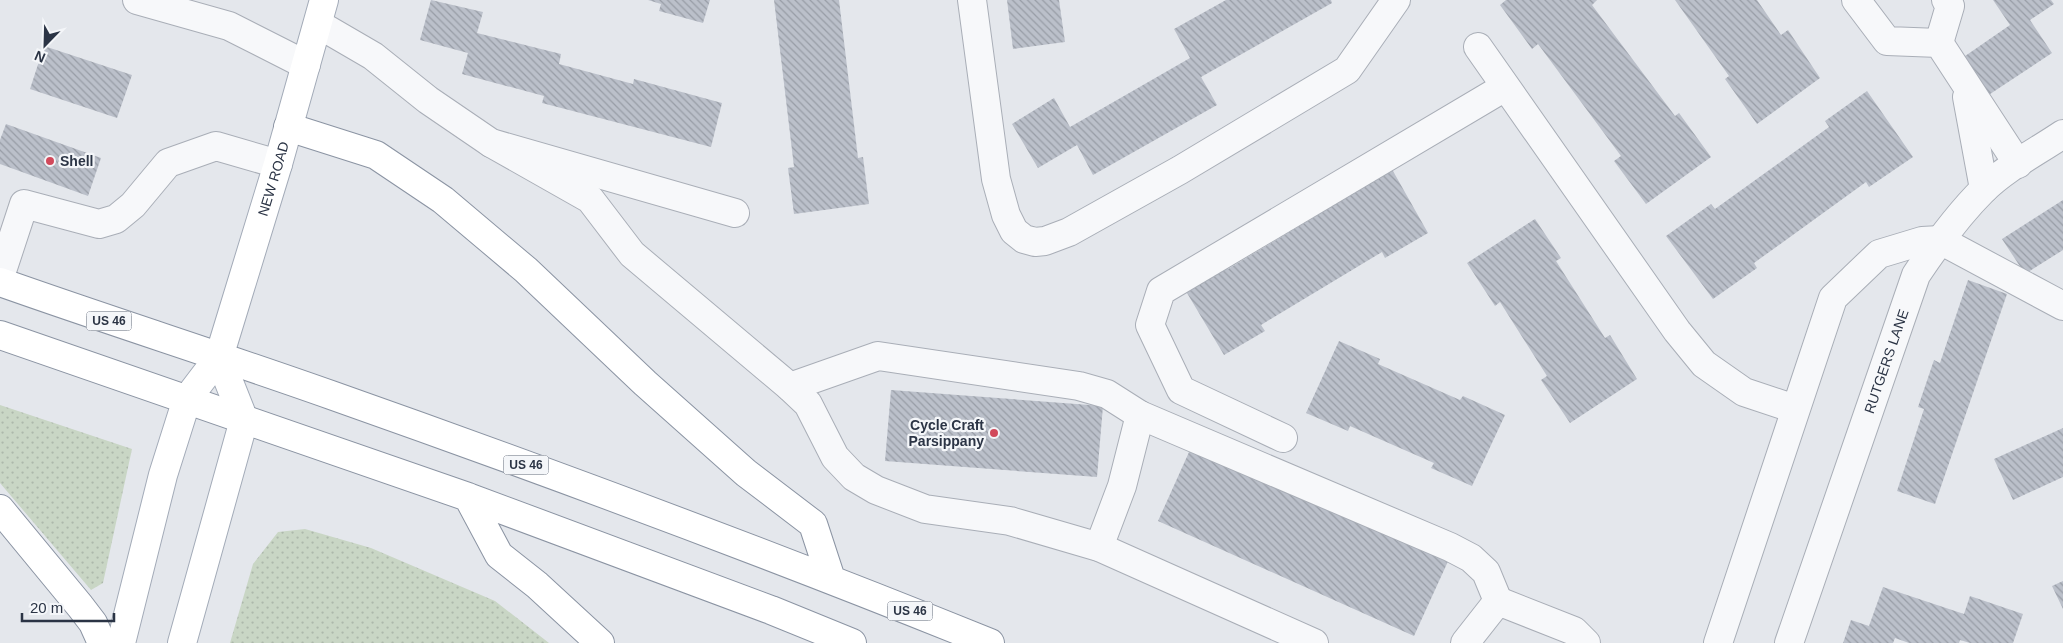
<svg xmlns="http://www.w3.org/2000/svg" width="2063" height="643" viewBox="0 0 2063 643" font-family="Helvetica,sans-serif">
  <defs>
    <pattern id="grass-dots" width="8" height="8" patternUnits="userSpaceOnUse" patternTransform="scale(1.25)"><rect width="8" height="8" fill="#c9d6c5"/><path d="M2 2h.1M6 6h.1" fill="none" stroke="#adb8ab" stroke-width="1.8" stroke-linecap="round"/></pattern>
    <pattern id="building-back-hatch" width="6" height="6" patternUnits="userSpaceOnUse" patternTransform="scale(1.25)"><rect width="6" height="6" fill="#bbc0ca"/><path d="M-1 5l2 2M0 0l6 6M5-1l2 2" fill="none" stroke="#989da6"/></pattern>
  </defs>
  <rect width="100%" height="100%" fill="#e4e7ec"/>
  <path fill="url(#grass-dots)" d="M0,405L132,449L103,583L91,590L0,483Z
    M305,529L371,548L495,601L549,643H230L253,564L278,532Z"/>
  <path fill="url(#building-back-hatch)" d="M431,0L483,12L477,33L561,54L559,64L633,84L634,79L722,103L711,147L542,103L544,96L462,74L468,53L420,40Z
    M648,0H710L703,23L659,11L661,4Z
    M774,0H839L858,158L863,157L869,204L794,214L788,168L794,167Z
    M1007,0H1059L1065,42L1013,49Z
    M1226,0H1331L1332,3L1201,77L1217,105L1093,175L1077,145L1038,168L1012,124L1054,98L1070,127L1190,58L1174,29Z
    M1506,0H1597L1592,5L1675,116L1679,113L1711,157L1646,204L1614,161L1621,156L1538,44L1532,49L1500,5Z
    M1675,0H1757L1781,35L1788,30L1820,78L1757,124L1725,79L1729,76Z
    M1993,0H2051L2054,4L2030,20L2052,53L1981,100L1955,63L2010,25Z
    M44,46L132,75L117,118L30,89Z
    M1867,91L1913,157L1869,187L1866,182L1754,263L1757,268L1713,299L1666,236L1711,204L1715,209L1829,127L1825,121Z
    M6,124L101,158L88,196L0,164V140Z
    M1389,164L1428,233L1385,258L1382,252L1261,325L1265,331L1224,355L1184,288L1225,264L1228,269L1349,196L1346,191Z
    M2063,200V250L2025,274L2002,239Z
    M1535,219L1561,258L1556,261L1605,338L1610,335L1637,379L1570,423L1541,380L1547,376L1500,302L1495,306L1467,263Z
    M1968,280L2007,294L1935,504L1897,491L1924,409L1918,407L1934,360L1940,363Z
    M1339,341L1380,359L1378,364L1460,400L1463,396L1505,415L1472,486L1431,468L1434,463L1350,426L1348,431L1306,413Z
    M891,390L1103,406L1097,477L885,461Z
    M2063,428V477L2013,500L1994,459Z
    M1194,441L1450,557L1414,636L1158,521Z
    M2063,581V609L2052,586Z
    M1883,587L1964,614L1970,596L2023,614L2013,643H1970L1960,640L1959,643H1909L1895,638L1893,643H1843L1851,620L1869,626Z"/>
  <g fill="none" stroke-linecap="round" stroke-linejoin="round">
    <g stroke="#a9aeb7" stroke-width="30">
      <g id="minor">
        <path d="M137,0L229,26L306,65"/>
        <path d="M972,0L996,179L1006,215L1014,231L1024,239L1035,242L1045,241L1069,232L1180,170L1347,70L1396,0"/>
        <path d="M1856,0L1887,41L1939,43L2018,164"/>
        <path d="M318,24L373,56L428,100L491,143L735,213"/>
        <path d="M1939,43L1950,6L1946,0"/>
        <path d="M1478,47L1677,331L1704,364L1744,392L1795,409"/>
        <path d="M1967,97L1984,189"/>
        <path d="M491,143L590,199L632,254L790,387L808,404L835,457L854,477L876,490L925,509L1010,521L1099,547L1314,643"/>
        <path d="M0,277L24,204L99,224L116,219L133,205L168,163L216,146L278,164"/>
        <path d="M790,387L878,356L1079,386L1107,394L1140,415L1122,486L1099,547"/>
        <path d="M1140,415L1450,547L1471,558L1486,572L1498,601"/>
        <path d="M1283,438L1181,390L1150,325L1161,291L1505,87"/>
        <path d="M1465,643L1498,601L1574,631L1586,643"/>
        <path d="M1718,643L1833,298L1879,254L1922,241L1940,240L2063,306"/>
        <path id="s1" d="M1789,643L1916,275C1936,245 1958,215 1983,190C2005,168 2038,151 2063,134"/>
      </g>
    </g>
    <g stroke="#a3abb8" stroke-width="30">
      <g id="major">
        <path id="s2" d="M121,643L163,475L187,399L219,357L278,164L324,0"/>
        <path d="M182,643L244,420L219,357"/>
      </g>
    </g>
    <g stroke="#8b94a3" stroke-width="30">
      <path id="highway" d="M288,127L376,155L443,200L526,270L645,383L746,473L813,524L831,579
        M0,282C110,321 221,356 331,395C552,473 772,555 990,643
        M0,335L468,497L771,610L852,643
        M468,497L499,555L537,585L600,643
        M0,509L80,606L93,623L102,643"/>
    </g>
    <use href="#minor" stroke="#f7f8fa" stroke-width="28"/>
    <use href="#major" stroke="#fff" stroke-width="28"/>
    <use href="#highway" stroke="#fff" stroke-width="28"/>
  </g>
  <g fill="#d1495b" stroke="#f4f6f9" stroke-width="2">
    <circle cx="50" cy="161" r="5"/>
    <circle cx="994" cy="433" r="5"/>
  </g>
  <g text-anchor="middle" stroke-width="4.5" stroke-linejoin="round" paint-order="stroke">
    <g fill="#f4f6f9" stroke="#676e7b" stroke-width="1">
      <rect x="86.5" y="311.5" width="45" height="19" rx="4"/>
      <rect x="503.5" y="455.5" width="45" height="19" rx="4"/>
      <rect x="887.5" y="601.5" width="45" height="19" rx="4"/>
    </g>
    <g font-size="12" font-weight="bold" fill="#2b3445">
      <text x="109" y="325">US 46</text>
      <text x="526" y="469">US 46</text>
      <text x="910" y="615">US 46</text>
    </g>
    <g font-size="14" font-weight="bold" fill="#2b3445" stroke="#f4f6f9" text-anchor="start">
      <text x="60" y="166">Shell</text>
      <text x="984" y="430" text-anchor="end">Cycle Craft<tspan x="984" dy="16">Parsippany</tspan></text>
    </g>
    <g font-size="14" fill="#2b3445" stroke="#f4f6f9">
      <text dy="5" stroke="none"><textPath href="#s2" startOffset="492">NEW ROAD</textPath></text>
      <text dy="5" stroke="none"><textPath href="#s1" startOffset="298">RUTGERS LANE</textPath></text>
    </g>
  </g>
  <g transform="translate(45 45) rotate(203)" stroke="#f4f6f9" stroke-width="4" paint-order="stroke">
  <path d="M0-4L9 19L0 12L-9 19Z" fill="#2b3445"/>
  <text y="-8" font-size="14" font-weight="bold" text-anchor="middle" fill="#2b3445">N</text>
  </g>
  <path d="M22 613v8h92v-8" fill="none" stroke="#2b3445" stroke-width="2.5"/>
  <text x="30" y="613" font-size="15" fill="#2b3445" stroke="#f4f6f9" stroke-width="4" paint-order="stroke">20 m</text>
</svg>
